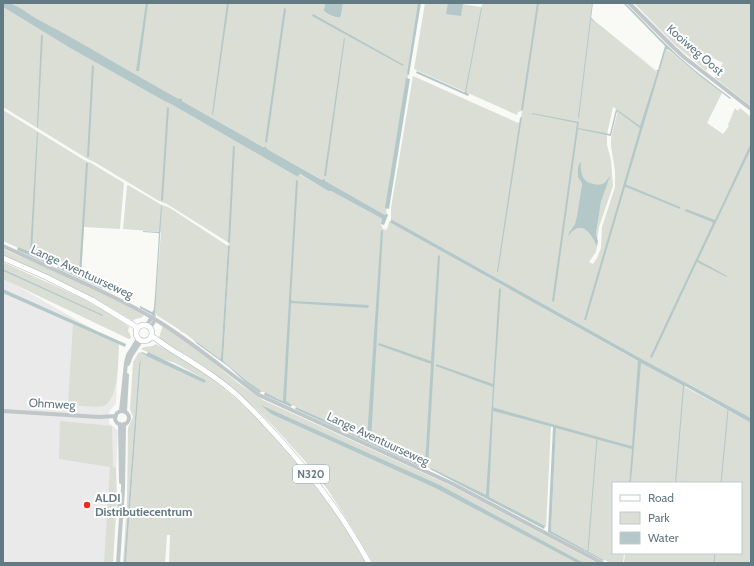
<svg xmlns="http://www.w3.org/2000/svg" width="754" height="566" viewBox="0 0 754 566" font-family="Cabin,sans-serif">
  <rect width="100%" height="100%" fill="#f9f9f6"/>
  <path fill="#eaeaea" d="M3,278L12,283L119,344L116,403L109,412V423L118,431L112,563H3Z"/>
  <path fill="#daded5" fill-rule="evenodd" d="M11,3H325C323,15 327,13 337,18H339L341,16L343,3H420L386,213L385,215L378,211L267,149L266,146H264L263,147L182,101V99L181,98L179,99L137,76L107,58L73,40L57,30L39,20Z
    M425,3H455L481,7L483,3H592L591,17L596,22L657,72V73L659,71L666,49H667L722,93L707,123L723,134L729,126L728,125L735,108L738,111L740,108L751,117V418L640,358L391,219V208L413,76L516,122L519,123L520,122L522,111L518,112L517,115L414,69ZM613,107L618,110L611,138V146L615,171V187L602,227L601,248L597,258L593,264L589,262L596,252L597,247C591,232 582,220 568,235C569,229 574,227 576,222C579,211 580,196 582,184L580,181L581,162C581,166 580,171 581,175C584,183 595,187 603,184C605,182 607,179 609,177L601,202L596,234L597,239L599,227L613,186L611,160L607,145V134Z
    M634,3H751V106L715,78L723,63L713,58L715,53L706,71L675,45Z
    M3,7L70,48L166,102L169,103L296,176L297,177L299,174L328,191H331L379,217L382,219L381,224L383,229L386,230L388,227L389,222L623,353L751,423V561L750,563H624L625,553H741V483H631L632,464H631L629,483H613V553H624L623,563H610L551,531L556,427L551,426L546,527L451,478L320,418L290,404L278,399L265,392H261L223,361L230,246L229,245V243L167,204L159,201L96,163L86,158L3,107Z
    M3,110L84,160L91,163L124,183L120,229L84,227L81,276L3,241Z
    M128,185L160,204L170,208L228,246L221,359H220L197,342L196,343C192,338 185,333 180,331V330L158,316L153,311L156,296L161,232L123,229L127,186Z
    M3,249L105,293L144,315C141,320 136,317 133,321L97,300L46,275L3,255Z
    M3,262C28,274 54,285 79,297C96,306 113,314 129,327L128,331L130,334L131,338L129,339C87,319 45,299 3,279V271L102,316V315L3,269Z
    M73,324L119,344C118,359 119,401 103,406C95,408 76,405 68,404Z
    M163,325L206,357L238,383L263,400L454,487L597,563H584L440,485L263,406L271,414L435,488L577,563H373L354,531L328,490L304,460L275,428L254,407L206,369L159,338Z
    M156,344C221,375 277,435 320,491C338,514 352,539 366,563H169L170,535H167L165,563H126L141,360L139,364L124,563H123L127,501L128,428L133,417L130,409L133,362L139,352L146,355V356L202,382L204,383L205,381L204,379L175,363L162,359L141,349C146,345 151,348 156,344Z
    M60,421L112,426L113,467L116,468L117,499L113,563H104L110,467L59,459Z"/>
  <path fill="#b5c8c9" d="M3,3C6,3 9,3 12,4C22,8 31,16 41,21C88,46 133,74 179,99L180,98L182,99V101L263,147L266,146L267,149L322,180L323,179L325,180V181L378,211L385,215L386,213L388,215L384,225L381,224L382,219L379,217L331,191H328L300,174L297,177L296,176L169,103L166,102L70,48L3,7Z
    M146,3H148L139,71H136Z
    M227,3H229L213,115L212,114Z
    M325,3H343L341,16L339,18C335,17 325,14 324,10C324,10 325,3 325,3Z
    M418,3H421L409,75L407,74Z
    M448,3H463L461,16L446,14Z
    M537,3H539L523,110H521Z
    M592,3H593L591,18L595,22L656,70H658L665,46L623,3H625C640,17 654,33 669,47C688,66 710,82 731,98L730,99L700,76L668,49H666L626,184L627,185L680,207V209L626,187H625L586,320H584L640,128L617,111L611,136L578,129L554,302L552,301L577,123L532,114V113L579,122L578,128L610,134L616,109L640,126L657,73V71L591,19L579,118H578Z
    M284,8L286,9L267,143L265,142Z
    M481,8H482L466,92L469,94L468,96L416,73L417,71L464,92H465Z
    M313,14L404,65L403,66L312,16Z
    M41,35H43L38,128L37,127Z
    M344,38H345L326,176H324Z
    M92,65L94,66L89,157H87Z
    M406,78L410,79L389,209L385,208Z
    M167,107L169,108L163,200L162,201L161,200Z
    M522,117L498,272H497L520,118Z
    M37,132L38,133L32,254L54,263L53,266L17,250L18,247L30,252Z
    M751,143V149L698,260L727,276V277L697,262L652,358L650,357L713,223L712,222L685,211L686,209L715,220Z
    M233,146H235L230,242L228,243V242Z
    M581,162C580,172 582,183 594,184C597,185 601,185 604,183C606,181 608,178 610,176L601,202L596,234L598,241L597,247C591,232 581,219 568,236L569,232L575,224L577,216L582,184L578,177V168L579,164Z
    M86,163H88L81,276L104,288L103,289L57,268L58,265L79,274Z
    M296,180L298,181L291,299L292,301L369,305L368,308L292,303L291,304L286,401L292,405L291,407L264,395L265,392L278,399L283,401Z
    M161,206H162L155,314L156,316V317L140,308V306L152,312L154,310L159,234L158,233L143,232V231L159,232Z
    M391,219L640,358L751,418V423L685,386L684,387L676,483H675L683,386L682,385L641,363L631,483H629L632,449L556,428L551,531L604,560L603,561L548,532L553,427L493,411L489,497L545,526L544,529L430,469L431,468L486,495L493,387L436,366V364L493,384L499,288L501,289L493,407L495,408L631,446L632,445L638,361L389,222L391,221Z
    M381,230L383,231L371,441L420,464L419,466L295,409L296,407L367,439Z
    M228,245L230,246L223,361L247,381L261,391L260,393L246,383L229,367L196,343L197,342L220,359L221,358Z
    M438,255L440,256L428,466L425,469L423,468L425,465L431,364L378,345L379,343L431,361Z
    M3,269L103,315L102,316L3,271Z
    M3,289L126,344L125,347L3,293Z
    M142,352L147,354L148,352L204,379L206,381L204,383L202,382L146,356V355L141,353Z
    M141,359L126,563H124L139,364Z
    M261,405L440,485L584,563H577L435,488L271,414Z"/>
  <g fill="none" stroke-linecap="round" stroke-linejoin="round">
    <path stroke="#b5c8c9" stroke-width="1" d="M721,483L728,410
      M588,551L597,438
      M714,563L715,553"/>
    <g stroke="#b3bbbe" stroke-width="6">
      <path id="major" d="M3,258L46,277L92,300L138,328
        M136 333a8 8 0 1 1 16 0a8 8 0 1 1-16 0Z
        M151,336C157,339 163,344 169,348C193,363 217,377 238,396C251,408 263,421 274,433C311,473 343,515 369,563"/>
    </g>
    <path stroke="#bfc7c9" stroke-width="4" d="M629,3L673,47L685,58L751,109
      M3,246C27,257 51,268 75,279C104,292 134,306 161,323C196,345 226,371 259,395L453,484L602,563
      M146,326L152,317
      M150,328L155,320
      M128,364L131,356L141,341
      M3,411L99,417L116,416
      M121,411L126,363L128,355L138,339
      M115 418a7 7 0 1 1 14 0a7 7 0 1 1-14 0Z
      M125,412L127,375
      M120,424L121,482
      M119,516L120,498
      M118,563L123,489L124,424"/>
    <use href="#major" stroke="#fff" stroke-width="5"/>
  </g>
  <circle fill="#ec2c23" stroke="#fff" stroke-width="1.5" cx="87" cy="505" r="4"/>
  <g text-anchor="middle" stroke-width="4" stroke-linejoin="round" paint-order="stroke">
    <rect fill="#fff" stroke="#91a2a8" stroke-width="1" x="293" y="465" width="36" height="18" rx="3"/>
    <g font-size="11" font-weight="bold" fill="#627a83">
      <text x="311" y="478">N320</text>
    </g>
    <g font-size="12" fill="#627a83" stroke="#fff">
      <text transform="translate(695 50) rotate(41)" y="4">Kooiweg Oost</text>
      <text transform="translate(82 272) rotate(25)" y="4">Lange Aventuurseweg</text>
      <text transform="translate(52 404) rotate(3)" y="4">Ohmweg</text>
      <text transform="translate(378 439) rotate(25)" y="4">Lange Aventuurseweg</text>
    </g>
    <g font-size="12" font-weight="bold" fill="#627a83" stroke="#fff" text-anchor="start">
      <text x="95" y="502">ALDI<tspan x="95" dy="14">Distributiecentrum</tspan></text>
    </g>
  </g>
  <rect width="754" height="566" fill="none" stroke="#627a83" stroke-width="8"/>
  <rect x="612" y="482" width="130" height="72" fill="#ffffff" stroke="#c0cacd"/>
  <rect x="620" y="495" width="20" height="6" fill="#ffffff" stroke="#c0cacd"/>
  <text x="648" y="502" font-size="12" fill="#627a83">Road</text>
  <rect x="620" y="512" width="20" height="12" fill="#daded5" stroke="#c0cacd"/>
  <text x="648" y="522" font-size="12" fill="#627a83">Park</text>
  <rect x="620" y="532" width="20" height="12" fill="#b5c8c9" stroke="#c0cacd"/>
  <text x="648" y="542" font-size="12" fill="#627a83">Water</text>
</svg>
